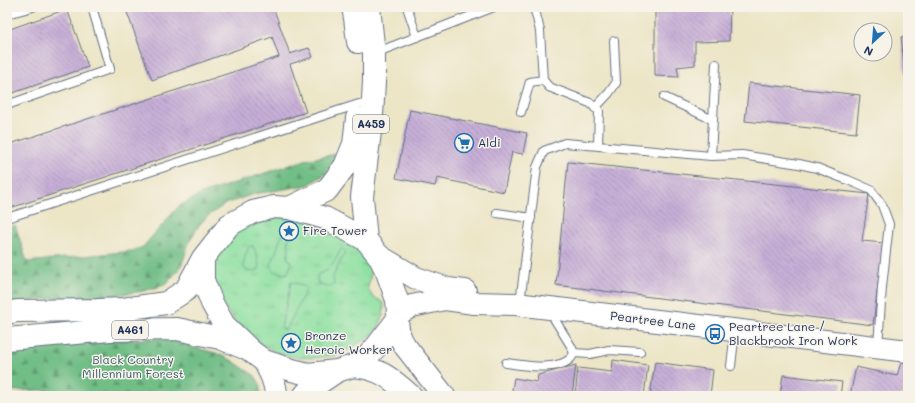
<svg xmlns="http://www.w3.org/2000/svg" width="915" height="403" viewBox="0 0 915 403" font-family="Mali,sans-serif">
  <defs>
    <pattern id="grass-tufts" width="24" height="20" patternUnits="userSpaceOnUse"><rect width="24" height="20" fill="#8de0a1"/><path d="M3 7l-1-3M5 7V3M7 7l1-3M15 17l-1-3M17 17v-4M19 17l1-3" fill="none" stroke="#79c08d"/></pattern>
    <pattern id="forest-firs" width="22" height="20" patternUnits="userSpaceOnUse"><rect width="22" height="20" fill="#72be87"/><path d="M5 1l3.5 6h-7zM16 11l3.5 6h-7z" fill="#5d9b72"/></pattern>
    <pattern id="building-back-hatch" width="6" height="6" patternUnits="userSpaceOnUse"><rect width="6" height="6" fill="#c7afd7"/><path d="M-1 5l2 2M0 0l6 6M5-1l2 2" fill="none" stroke="#a18fb2"/></pattern>
  </defs>
  <rect width="100%" height="100%" fill="#f7f3e8"/>
  <filter id="ink" filterUnits="userSpaceOnUse"><feTurbulence type="fractalNoise" baseFrequency=".025" numOctaves="2"/><feDisplacementMap in="SourceGraphic" scale="8" xChannelSelector="R" yChannelSelector="G"/><feConvolveMatrix kernelMatrix="1 2 1 2 8 2 1 2 1" color-interpolation-filters="sRGB"/></filter>
  <filter id="wash" filterUnits="userSpaceOnUse"><feTurbulence type="fractalNoise" baseFrequency=".012" numOctaves="4" result="noise"/><feDisplacementMap in="SourceGraphic" scale="16" xChannelSelector="R" yChannelSelector="G"/><feGaussianBlur stdDeviation="0.9" result="paint"/><feColorMatrix in="noise" values="0 0 0 0 0 0 0 0 0 0 0 0 0 0 0 0 0 1.4 0 .05"/><feComposite in="paint" operator="in"/></filter>
  <g filter="url(#wash)">
    <rect width="100%" height="100%" fill="#ece5c6"/>
    <path fill="url(#grass-tufts)" stroke="#548880" d="M273,217L309,219L358,248L369,262L371,270L370,278L368,287L369,291L373,297L379,300L383,303L384,306L383,316L379,326L373,334L354,347L337,355L314,358H301L289,356L278,353L266,347L257,342L239,325L231,316L223,305L212,274L215,256L238,231L260,220Z"/>
    <path fill="url(#forest-firs)" stroke="#467672" d="M336,154L334,162L325,174L308,185L254,194L225,204L208,216L199,225L190,240L181,267L165,285L143,291L110,296L43,299L7,304V228L15,225L27,262L132,251L143,247L178,207L201,194L305,160Z
      M164,338L184,344L200,349L216,353L231,360L255,376L260,384V396H83L41,390L7,391V346Z"/>
    <path fill="#8de0a1" stroke="#548880" d="M286,235L290,237L288,240L289,251L287,258L290,260L291,265L287,274L273,271C271,268 271,268 271,264C272,261 274,258 275,255C278,248 278,242 282,236Z
      M250,246H253C256,251 259,263 259,269L257,270L250,272L245,269C244,266 243,264 244,262C244,259 248,247 250,246Z
      M342,248L346,252L341,260L333,277L334,285L326,287L318,283L317,278V275C320,273 324,273 326,271C332,267 338,255 342,248Z
      M291,282L299,284L307,288L286,330L281,328Z"/>
    <g id="blocks">
      <path fill="url(#building-back-hatch)" d="M125,7H273L290,54L309,48L313,57L290,64L306,112L7,209V145L279,57L272,37L152,80Z
        M655,7H730L729,41L695,42V65L677,67L679,77L655,76Z
        M67,9L88,67L7,95V30Z
        M908,36V91H907L901,37Z
        M749,83L860,95L856,133L745,121Z
        M410,110L527,133L523,154L512,152L504,192L437,178L435,186L396,178Z
        M568,162L869,194L862,241L883,243L873,325L556,285Z
        M613,360L648,365L644,396H575L578,368L612,372Z
        M655,362L713,370L710,396H650Z
        M901,362L908,363V396H850L856,367L897,376Z
        M576,365L572,396H511L514,378L537,382L538,375Z
        M783,375L842,382L840,396H780Z"/>
    </g>
  </g>
  <g filter="url(#ink)">
    <use href="#blocks" fill-opacity="0" stroke="#646f82" stroke-width="1"/>
    <g fill="none" stroke-linecap="round" stroke-linejoin="round">
      <g stroke="#646f82" stroke-width="10">
        <path id="lane" d="M407,7L417,37
          M533,7L536,14L540,31L543,80L549,87L590,103L599,111L598,146
          M7,14L33,7
          M375,53L494,7
          M664,97L713,120
          M7,105L110,69L92,7
          M595,108L609,93L616,83L614,41
          M521,112L530,82L543,80
          M711,156L716,64
          M497,213L531,218
          M7,218L359,104
          M520,303L537,167L544,151L565,143L711,156L742,155L799,164L817,168L837,176L848,180L871,190L882,205L889,224L882,287L878,346
          M574,353L590,354L609,350L640,352
          M506,363C523,365 558,372 571,358C572,357 573,355 574,353L571,346L550,312
          M731,366L735,331"/>
      </g>
      <g stroke="#646f82" stroke-width="24">
        <path id="secondary" d="M379,256L416,278L448,289L465,291
          M398,314L412,306L445,299L474,303L516,304L908,351
          M264,361C270,372 276,383 276,396
          M304,396L309,390L337,371"/>
      </g>
      <g stroke="#646f82" stroke-width="24">
        <path id="primary" d="M353,7L355,18L358,42
          M289,208L327,190L345,166L354,144L357,118
          M366,240L362,197L372,116L374,82V54L369,7"/>
      </g>
      <g stroke="#646f82" stroke-width="24">
        <path id="highway" d="M7,313L17,311L97,310L123,309L166,303L186,290L203,258L229,225L253,212L274,207L289,208L325,218L366,240L379,256L387,272L397,300L398,314L397,320L376,347L366,358L353,366L337,371L308,374L292,370L264,361L251,351L224,325L212,303L203,280V258
          M397,320C398,331 399,337 405,346L444,396
          M7,339L110,330L177,329L220,338L242,347
          M353,366C380,368 392,379 411,396"/>
      </g>
      <use href="#lane" stroke="#fff" stroke-width="8"/>
      <use href="#secondary" stroke="#fff" stroke-width="22"/>
      <use href="#primary" stroke="#fff" stroke-width="22"/>
      <use href="#highway" stroke="#fff" stroke-width="22"/>
    </g>
  </g>
  <defs>
    <g id="supermarket-ring" transform="scale(1)"><circle r="9.5" fill="#f7f3e8" stroke="#1f6fb2" stroke-width="1.5"/><path d="M-6-5.5h2.5l.6 2H6L4.5 2H-2.5L-4.4-4H-6ZM-1.5 3.2a1.3 1.3 0 1 0 .1 0ZM3 3.2a1.3 1.3 0 1 0 .1 0Z" fill="#1f6fb2"/></g>
    <g id="sight-ring" transform="scale(1)"><circle r="9.5" fill="#f7f3e8" stroke="#1f6fb2" stroke-width="1.5"/><path d="M0-6L1.8-2.2L6-1.7L2.9 1.2L3.7 5.4L0 3.3L-3.7 5.4L-2.9 1.2L-6-1.7L-1.8-2.2Z" fill="#1f6fb2"/></g>
    <g id="bus-ring" transform="scale(1)"><circle r="9.5" fill="#f7f3e8" stroke="#1f6fb2" stroke-width="1.5"/><path d="M-5-6H5V4H4V6H2V4H-2V6H-4V4H-5ZM-3.5-4V0h7V-4ZM-3.5 1.2v1.5H-2V1.2ZM2 1.2v1.5H3.5V1.2Z" fill="#1f6fb2"/></g>
  </defs>
  <g fill-rule="evenodd">
    <use href="#supermarket-ring" x="464" y="143"/>
    <use href="#sight-ring" x="289" y="231"/>
    <use href="#bus-ring" x="715" y="334"/>
    <use href="#sight-ring" x="291" y="343"/>
  </g>
  <g text-anchor="middle" stroke-width="3" stroke-linejoin="round" paint-order="stroke">
    <g fill="#f7f3e8" stroke="#5d6a87" stroke-width="1">
      <rect x="353" y="115" width="36" height="18" rx="3"/>
      <rect x="112" y="321" width="36" height="18" rx="3"/>
    </g>
    <g font-size="11" font-weight="bold" fill="#1b2f5e">
      <text x="371" y="128">A459</text>
      <text x="130" y="334">A461</text>
    </g>
    <g font-size="12" fill="#1b2f5e" stroke="#f7f3e8" text-anchor="start">
      <text x="478" y="147">Aldi</text>
      <text x="303" y="235">Fire Tower</text>
      <text x="729" y="331">Peartree Lane /<tspan x="729" dy="14">Blackbrook Iron Work</tspan></text>
      <text x="305" y="340">Bronze<tspan x="305" dy="14">Heroic Worker</tspan></text>
    </g>
    <g font-size="12" fill="#1b2f5e" stroke="#f7f3e8">
      <text transform="translate(653 321) rotate(7)" y="4">Peartree Lane</text>
    </g>
    <g font-size="12" fill="#385b6f" stroke="#f7f3e8">
      <text x="133" y="364">Black Country<tspan x="133" dy="14">Millennium Forest</tspan></text>
    </g>
  </g>
  <rect width="915" height="403" fill="none" stroke="#f7f3e8" stroke-width="24"/>
  <g transform="translate(873 42) rotate(206)"><circle r="19" fill="#f7f3e8" stroke="#9fa5b1"/>
  <path d="M0-3L7 15L0 10L-7 15Z" fill="#1f6fb2"/>
  <text y="-6" font-size="11" font-weight="bold" text-anchor="middle" fill="#1b2f5e">N</text>
  </g>
</svg>
